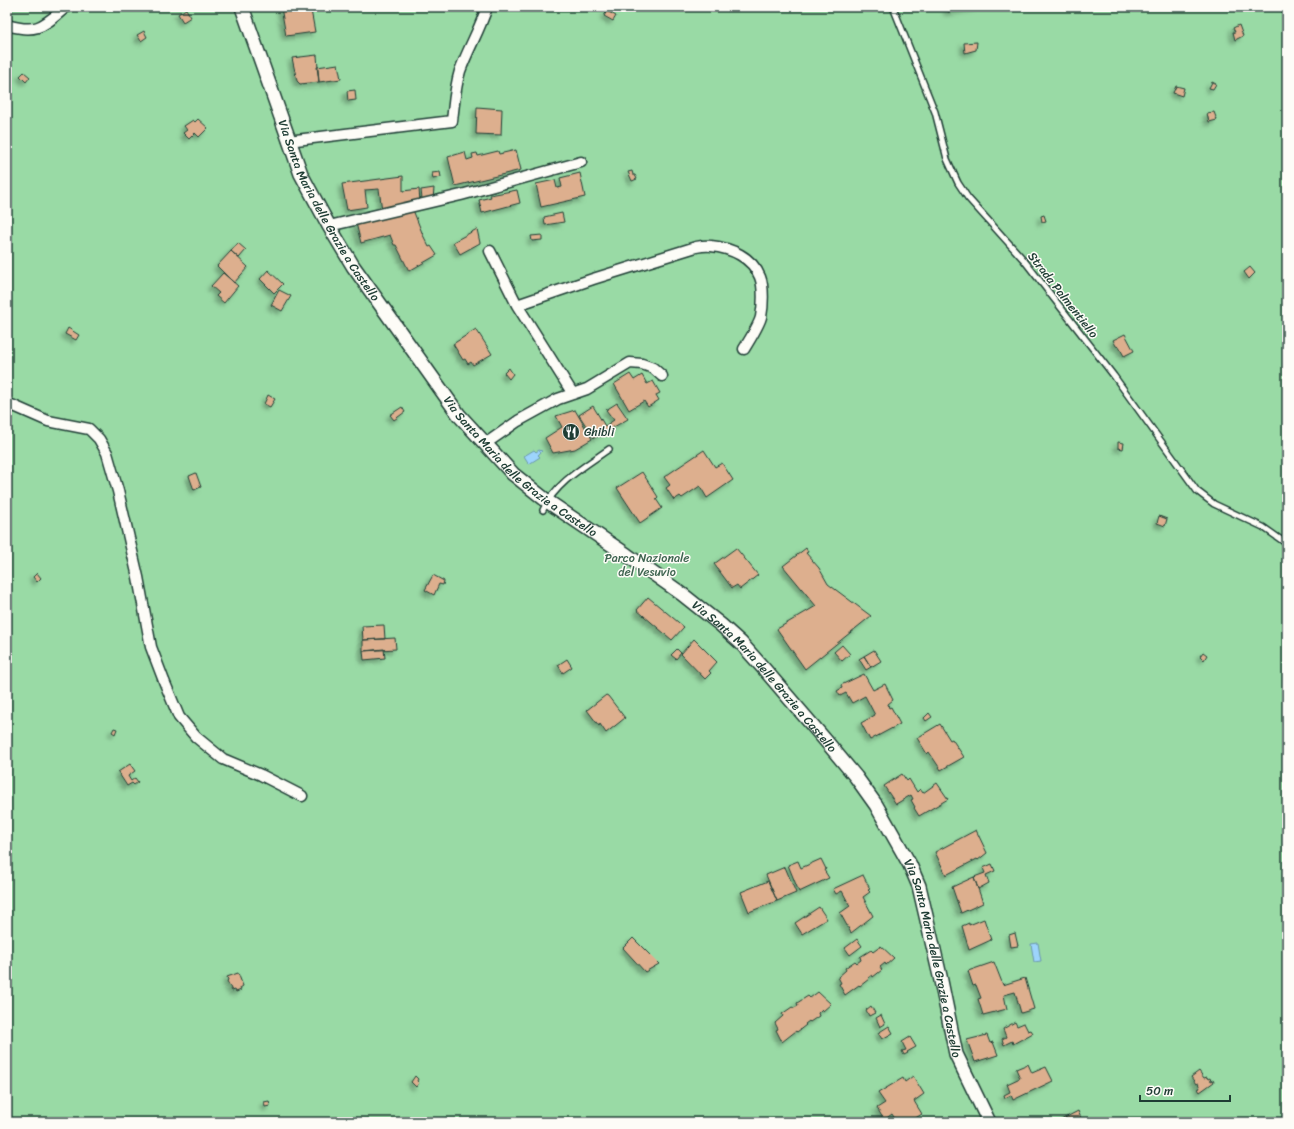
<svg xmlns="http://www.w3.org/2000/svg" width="1294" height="1129" viewBox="0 0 1294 1129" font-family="Sriracha,sans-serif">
  <defs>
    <filter id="shadow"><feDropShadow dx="-3.5" dy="3.5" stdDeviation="2" flood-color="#0004"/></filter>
  </defs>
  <rect width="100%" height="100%" fill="#fdfcf7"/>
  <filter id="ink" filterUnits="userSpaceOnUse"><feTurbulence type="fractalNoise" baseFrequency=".025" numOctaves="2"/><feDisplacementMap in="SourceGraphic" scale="8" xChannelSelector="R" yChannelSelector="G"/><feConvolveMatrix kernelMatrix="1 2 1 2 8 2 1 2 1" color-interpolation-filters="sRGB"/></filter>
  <g filter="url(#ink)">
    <path fill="#99daa5" stroke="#5c8c6c" d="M7,7H1287V1122H7Z"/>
    <path fill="#9dd4fc" stroke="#6b98ac" d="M534,450L536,452L539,450L542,451L538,455L540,457L529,464L524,456Z
      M1038,943L1041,961L1034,962L1031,944Z"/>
    <path fill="#ddaf8e" stroke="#1f3d34" filter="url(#shadow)" d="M281,7H309V10H311L315,32L286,36Z
      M947,7H977L948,12Z
      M186,9L191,17L183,22L178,14Z
      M607,11L616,16L613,21L604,16Z
      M1239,25L1243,36L1235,40L1233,32H1235L1233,28Z
      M144,31L147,37L141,41L137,35Z
      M977,42L976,50L965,53L964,43Z
      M317,55L319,82L300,84L297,81L292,58Z
      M338,64L341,79L319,82L317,67Z
      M24,72L30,77L26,82L20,76Z
      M1212,82L1216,84L1213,89L1209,88Z
      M1176,86L1184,88L1182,96L1173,93Z
      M355,90L356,100L348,101L347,91Z
      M477,107L502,109L501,135L476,134Z
      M1214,112L1217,120L1209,122L1207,113Z
      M198,119L208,128L199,137L195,133L189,139L183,133L187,130L184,126L193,120L195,122Z
      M516,150L521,170L455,186L448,157L465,152L467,160L473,158L472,154L477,153L478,156L498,151L499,154Z
      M632,171L633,175H635L637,179L632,181L628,172Z
      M440,172L441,177L433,179L432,173Z
      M580,173L585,197L541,207L536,184L555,180L557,188L562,187L560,178Z
      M403,176V191L419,189L420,202L382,210L379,189L365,190L367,207L347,210L342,184Z
      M434,188L433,199H422L421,190Z
      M517,190L520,203L482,213L479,200L491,197L490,195Z
      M413,210L423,235L429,247L431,246L437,255L409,271L396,245H394L390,235L361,243L356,223Z
      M562,213L564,222L545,225L544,217Z
      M1044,215L1046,221L1042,222L1041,216Z
      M477,229L480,243L460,254L453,242Z
      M542,235V240L532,241L531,236Z
      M238,243L246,250L239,258L231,251Z
      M231,251L248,267L234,283L217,266Z
      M1250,267L1255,273L1249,279L1244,272Z
      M268,270L283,284L274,293L260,279Z
      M223,273L238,286L224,303L216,296L219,293L211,286Z
      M279,290L291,296L282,311L271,305Z
      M68,328L79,335L76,340L65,334Z
      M476,329L492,354L473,365L471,362L468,364L465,359L463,360L453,344Z
      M1125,334L1134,351L1124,356L1119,347L1116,346L1113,340Z
      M509,368L513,374L509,379L504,373Z
      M630,374L634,380L642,375L647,384L653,381L660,393L656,395L659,400L648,407L644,401L629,410L614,384Z
      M268,395L275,399L270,407L264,404Z
      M617,403L628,419L594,438L579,415L593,406L605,426L614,420L606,410Z
      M402,407L405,412L394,420L390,415Z
      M575,410L592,439L575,449L553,453L545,438L562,427L556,416Z
      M1118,442L1124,443L1123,449L1118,448Z
      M704,450L715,467L722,463L733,480L707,498L700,486L682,498L680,496L674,500L666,488L670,485L664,477Z
      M642,472L658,497L656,499L662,508L640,523L617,488Z
      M196,473L201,487L194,490L189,476Z
      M1159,516L1167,519L1165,526L1157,523Z
      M736,548L758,575L740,589L737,585L732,588L714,564Z
      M806,548L808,552L806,553L819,568L828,584L871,616L805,669L777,629L816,606L783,566Z
      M37,573L41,578L37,582L33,577Z
      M433,575L444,581L443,585L439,584L434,595L425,590Z
      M648,597L684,627L672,640L637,610Z
      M384,625L385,639L363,640L362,626Z
      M395,638L396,649L363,651V640Z
      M694,639L717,662L709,671L711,673L705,679L681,654Z
      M842,645L850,654L842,661L834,652Z
      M384,649L385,658L364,660L363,651Z
      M677,649L681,653L676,659L671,655Z
      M874,650L881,661L871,667L864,656Z
      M1203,652L1207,655L1204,660L1200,656Z
      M864,656L871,667L866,670L859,659Z
      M567,659L572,667L563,673L558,665Z
      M864,674L873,690L885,684L893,700L888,704L889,708L891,707L900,724L870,740L861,723L875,715L865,696L852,703L846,693L840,696L837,691L842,688L841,685Z
      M606,695L608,696L625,718L606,733L600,724L599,726L587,710Z
      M929,713L932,717L926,721L924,718Z
      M940,724L950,740L952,739L964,757L941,770L929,752L927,754L917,738Z
      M114,728L117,729L115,734L112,732Z
      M130,764L135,771L128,776L131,781L135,778L138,782L134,785L132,783L127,786L118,772Z
      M902,774L907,781L909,779L917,792L920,789L923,793L937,783L948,799L919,816L914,808L915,807L911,800L913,799L911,795L896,804L884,786Z
      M976,830L987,853L978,860L977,859L946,875L935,852Z
      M821,859L826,869L824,870L829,878L799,892L788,865L798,861L801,868Z
      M992,864L995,871L986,875L989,883L978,889L974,877L985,873L983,868Z
      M785,867L796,893L777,901L766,875Z
      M863,875L870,889L868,890L870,892L863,897L873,916L851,933L840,913L850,906L842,891L836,894L833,889Z
      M974,877L983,903L961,913L952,887Z
      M768,881L777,901L749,912L741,892Z
      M819,907L827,919L802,934L795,923Z
      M984,919L991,940L969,950L962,926L969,923V925Z
      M1015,933L1018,946L1011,947L1009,935Z
      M633,938L659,964L645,972L623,948Z
      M857,939L862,946L850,955L845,948Z
      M881,946L894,958L886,965L885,963L880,967L882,970L873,977L872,975L868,978L869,979L860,986L859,985L845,995L839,984L841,983L838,977L846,970L845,968L855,961L857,963L861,960L860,957L871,950L873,952Z
      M994,962L1003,985L1025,978L1034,1009L1021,1013L1015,992L1004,995L1007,1009L983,1015L978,999L981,998L976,985L973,986L968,971Z
      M238,973L243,986L240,988L241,990L236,992L235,990L232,991L227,981L228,980L227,977Z
      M818,992L831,1004L823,1011L822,1009L818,1013L819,1016L810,1022L809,1021L805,1024L806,1025L797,1032L796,1031L782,1042L776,1030L778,1029L775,1023L783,1016L782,1014L792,1007L794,1008L798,1006L797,1003L808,996L810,998Z
      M871,1006L875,1013L869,1016L866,1010Z
      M881,1015L885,1024L880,1027L876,1018Z
      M1015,1022L1017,1026L1024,1023L1028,1031L1031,1030L1033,1033L1013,1044L1012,1041L1004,1045L1002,1039L1006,1037L1003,1029Z
      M889,1026L893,1033L882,1039L878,1033Z
      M987,1035L990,1043L993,1042L998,1055L975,1062L967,1040Z
      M910,1037L916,1047L907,1052L908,1053L904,1055L902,1051L906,1050L902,1042Z
      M1028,1064L1032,1073L1046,1067L1053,1081L1013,1100L1011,1095L1005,1098L1004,1095L1010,1092L1007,1084L1020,1078L1016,1069Z
      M1199,1071L1204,1078L1207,1077L1208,1079L1210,1078L1211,1081L1213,1080L1214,1082L1200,1092L1198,1089L1200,1088L1198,1083L1196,1084L1191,1077Z
      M415,1076L418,1079L417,1081L419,1083L416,1087L411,1082Z
      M913,1076L924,1094L914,1101L922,1114L909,1122H897L892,1114L884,1120L877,1108L885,1103L878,1093L903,1078L905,1082Z
      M269,1101L270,1106L265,1107L264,1102Z
      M1078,1111L1081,1118L1073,1122H1057Z"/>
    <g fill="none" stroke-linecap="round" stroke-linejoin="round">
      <g stroke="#1f3d34" stroke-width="8">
        <path id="service" d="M893,7L935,112L947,159L958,183L968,198L1023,259L1114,376L1197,491L1214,504L1263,527L1287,544
          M543,510C555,483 585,466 609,449"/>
      </g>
      <g stroke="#1f3d34" stroke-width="13">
        <path id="minor" d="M7,25C38,34 43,26 66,7
          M288,141L452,121C454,104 455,87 460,71C468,49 480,29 487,7
          M329,226L461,195L581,162
          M490,251L517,305L573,394
          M517,305L593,279L696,247C701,246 706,245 711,246C731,248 752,257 760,277C764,287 763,307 761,317C759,325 749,341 744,349
          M7,403L48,421L89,429L99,439L107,453L118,491L138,577L151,647L164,681L179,717L196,737L223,759L261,775L302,796
          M485,444L518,421L558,399L587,389L630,363L642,364L653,368L662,376"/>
      </g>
      <g stroke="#1f3d34" stroke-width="16">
        <g id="tertiary">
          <path id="s1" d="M242,7L301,174L329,226L353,266L459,415L513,474L547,501L627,555L682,594L721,625L741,643L765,670L826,741L856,777L876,805L910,865L919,886L940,976L956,1054L989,1122"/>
        </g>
      </g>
      <use href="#service" stroke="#fdfcf7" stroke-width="5"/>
      <use href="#minor" stroke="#fdfcf7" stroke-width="10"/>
      <use href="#tertiary" stroke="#fdfcf7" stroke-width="13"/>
    </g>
  </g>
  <defs>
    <g id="restaurant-disc" transform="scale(0.9)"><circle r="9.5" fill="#1f3d34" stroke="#fdfcf7"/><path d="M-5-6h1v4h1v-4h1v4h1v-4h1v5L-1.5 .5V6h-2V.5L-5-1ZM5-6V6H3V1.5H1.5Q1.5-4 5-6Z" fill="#fff"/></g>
  </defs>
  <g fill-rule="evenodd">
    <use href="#restaurant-disc" x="571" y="432"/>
  </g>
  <g text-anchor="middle" stroke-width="3" stroke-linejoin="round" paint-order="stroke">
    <g font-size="12" fill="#1f3d34" stroke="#fdfcf7">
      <text dy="4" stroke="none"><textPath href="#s1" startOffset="222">Via Santa Maria delle Grazie a Castello</textPath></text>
      <text transform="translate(1063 295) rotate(52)" y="4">Strada Palmentiello</text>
      <text dy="4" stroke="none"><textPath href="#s1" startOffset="546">Via Santa Maria delle Grazie a Castello</textPath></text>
      <text dy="4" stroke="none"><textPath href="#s1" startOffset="870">Via Santa Maria delle Grazie a Castello</textPath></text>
      <text dy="4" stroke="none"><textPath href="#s1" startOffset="1206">Via Santa Maria delle Grazie a Castello</textPath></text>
    </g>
    <g font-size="12" fill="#1f3d34" stroke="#fdfcf7" text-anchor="start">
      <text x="584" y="436">Ghibli</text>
    </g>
    <g font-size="12" fill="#3e6450" stroke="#fdfcf7">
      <text x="647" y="562">Parco Nazionale<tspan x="647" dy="14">del Vesuvio</tspan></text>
    </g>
  </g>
  <rect width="1294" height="1129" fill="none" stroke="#fdfcf7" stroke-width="24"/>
  <rect x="12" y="12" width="1270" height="1105" fill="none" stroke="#1f3d34" stroke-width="1.5" filter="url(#ink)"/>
  <path d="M1140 1095v6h90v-6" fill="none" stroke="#1f3d34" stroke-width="2"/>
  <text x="1146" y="1095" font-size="12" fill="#1f3d34" stroke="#fdfcf7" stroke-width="3" paint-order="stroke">50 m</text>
</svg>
